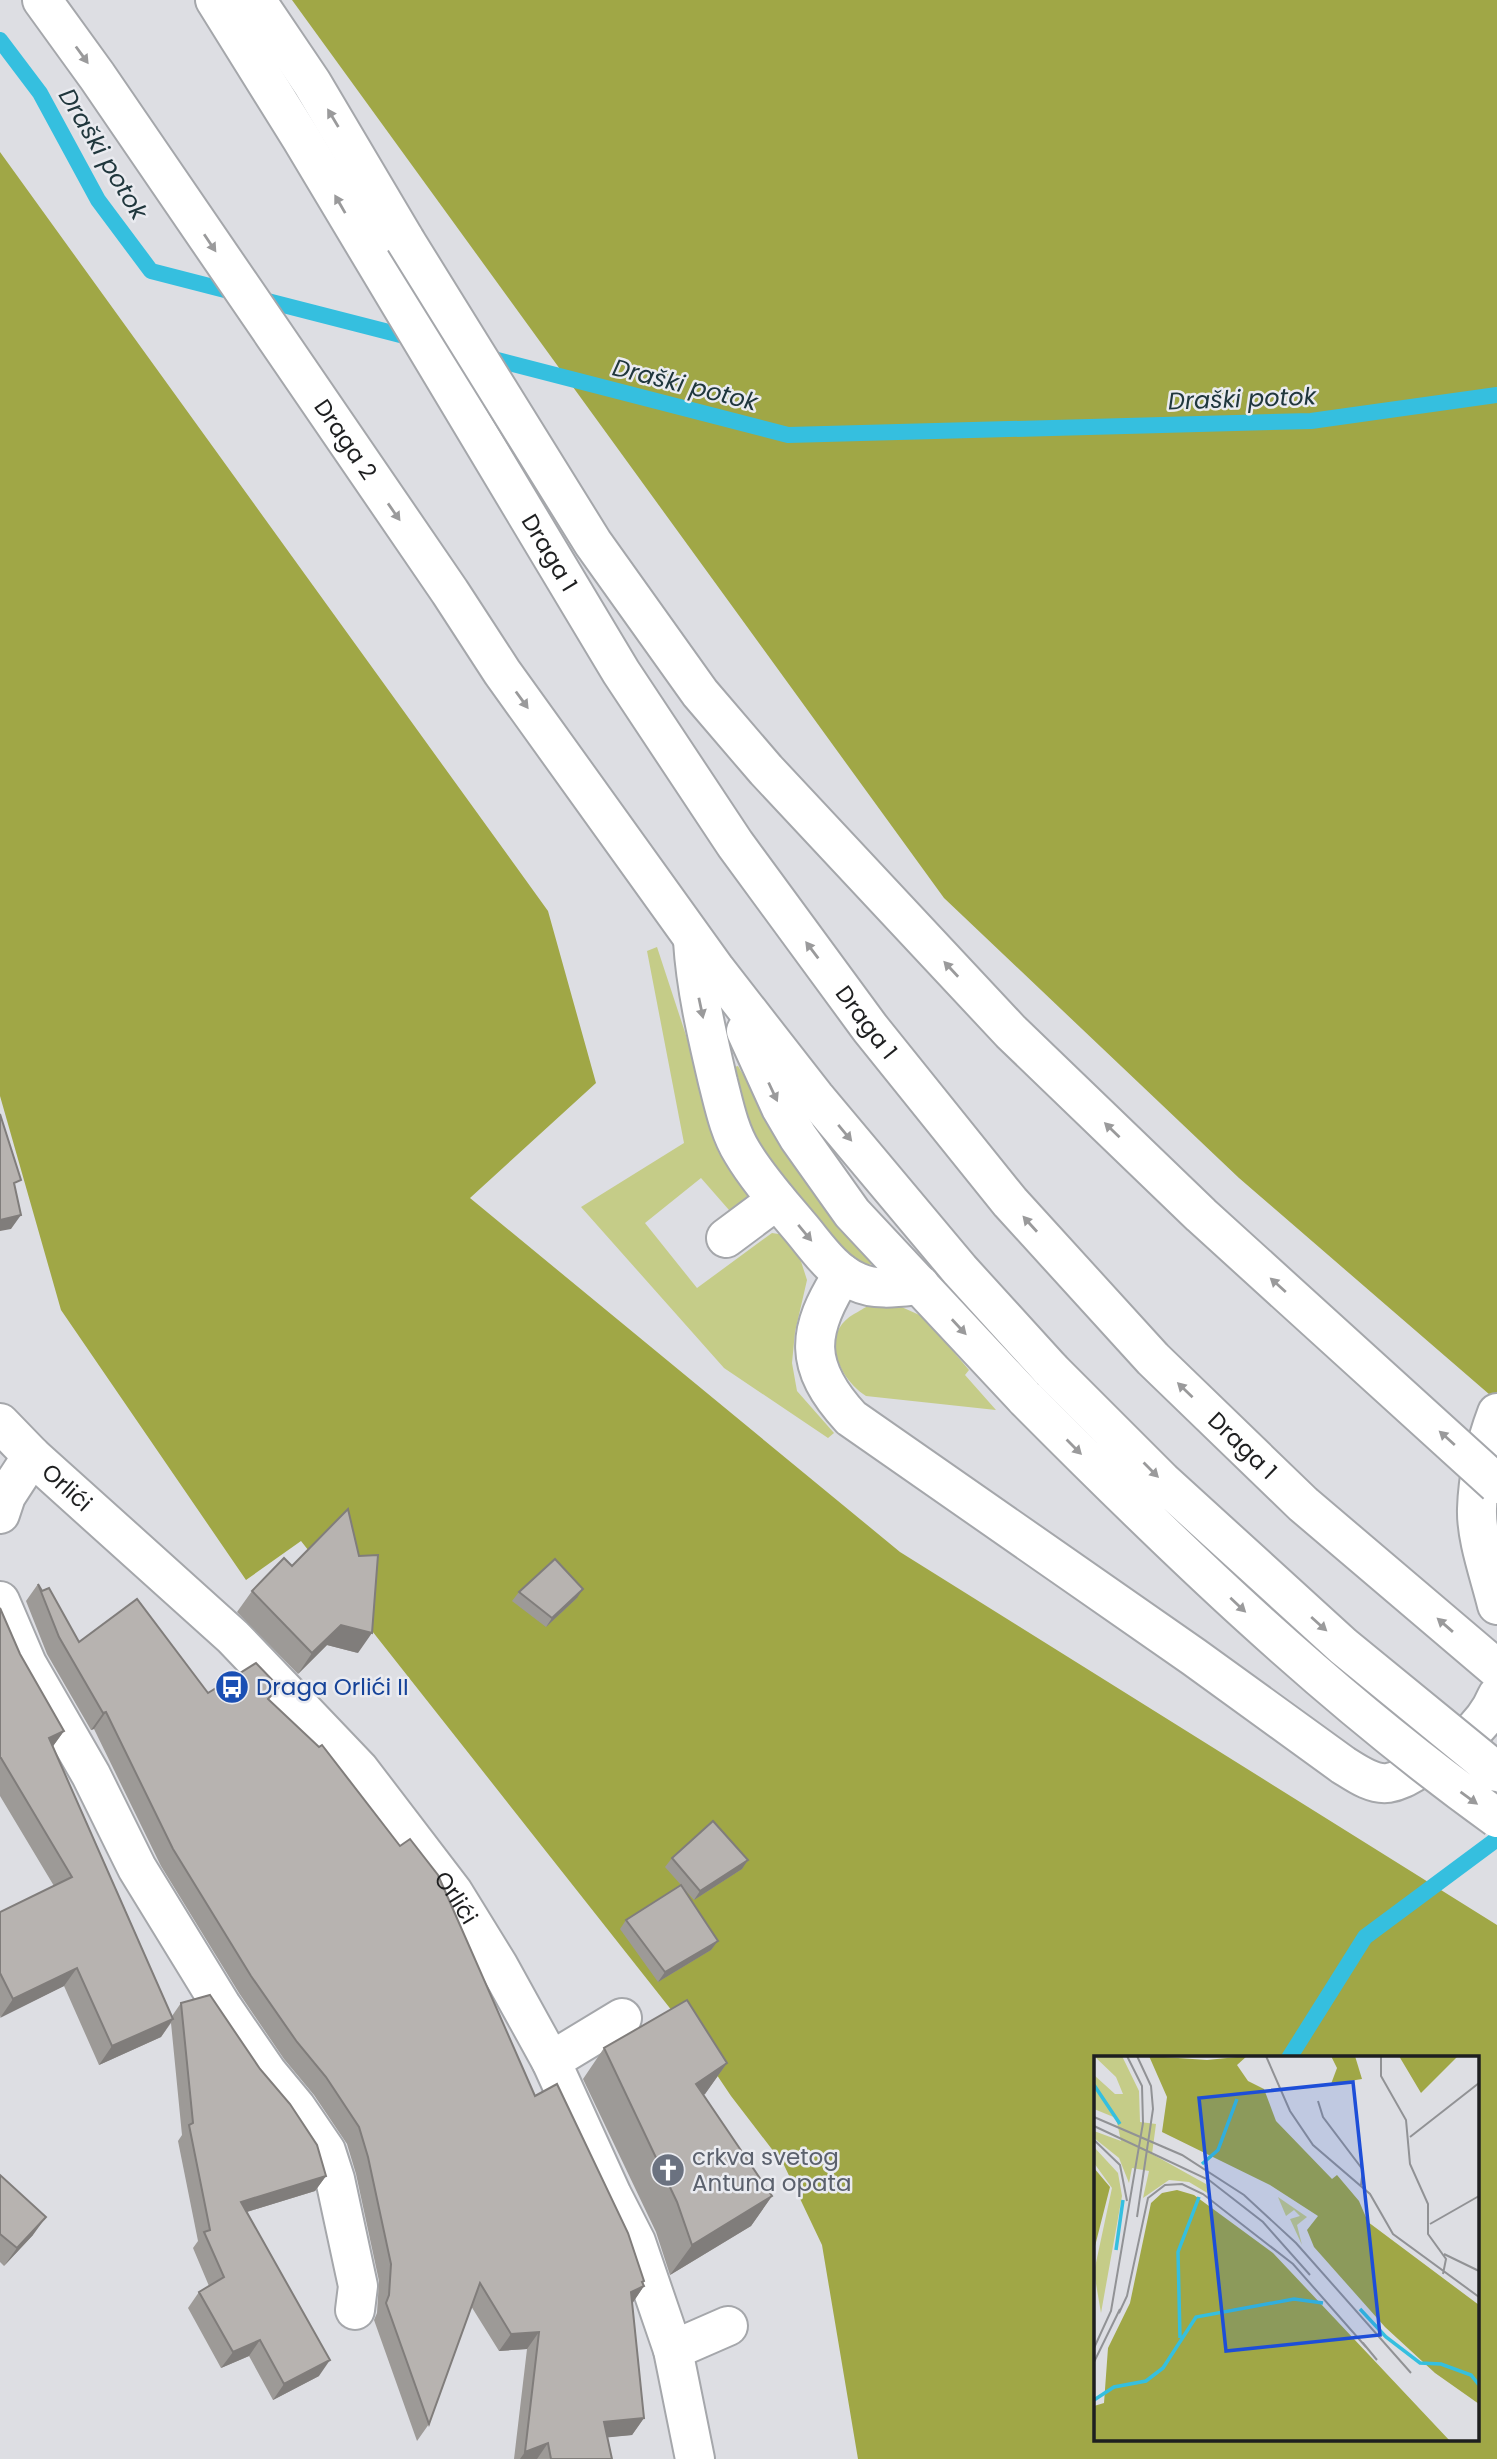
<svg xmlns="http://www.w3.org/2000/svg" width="1497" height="2459" viewBox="0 0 1497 2459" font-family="Poppins,sans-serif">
  <rect width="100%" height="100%" fill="#dddee3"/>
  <path fill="#c5cc88" d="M657,947L700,1078L749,1186L750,1202L740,1211L729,1210L701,1178L645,1223L697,1288L772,1233L785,1235L797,1249L807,1280L795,1332L792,1363L797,1391L834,1433L828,1438L724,1368L581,1207L684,1143L647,951Z
    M738,1066L776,1131L878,1263L863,1266L853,1262L757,1149L734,1067Z
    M897,1305L924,1317L969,1370L965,1375L996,1410L866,1396C838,1378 819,1334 854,1314C859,1312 864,1307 869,1306C877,1304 889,1306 897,1305Z"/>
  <path fill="#a0a746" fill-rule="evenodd" d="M292,0H1497V1401L1239,1178L944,898Z
    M0,152L548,911L596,1083L470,1198L900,1552L1497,1925V2459H858L822,2245L784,2165L731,2096L684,2026L301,1541L246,1580L61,1310L0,1096ZM1096,2058H1478V2440H1096Z"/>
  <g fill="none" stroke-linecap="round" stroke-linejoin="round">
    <path stroke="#35bfdf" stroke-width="16" d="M0,40L40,93L98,200L151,271L416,339
      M482,356L788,435L1311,421L1497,395
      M1289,2058L1365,1937L1497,1839"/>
    <g stroke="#a5a7ab" stroke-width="42">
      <g id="minor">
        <path d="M693,941C696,989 707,1035 718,1082C724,1105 729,1131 742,1152C758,1179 780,1203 800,1227C817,1247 832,1271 857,1282C876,1291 900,1287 920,1285"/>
        <path d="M726,1238L777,1200"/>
        <path d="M843,1274C806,1331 803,1366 851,1418L1194,1657L1343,1765C1356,1773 1372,1785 1388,1783C1401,1781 1412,1773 1423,1767C1453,1749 1483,1730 1497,1696"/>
        <path d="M1497,1413C1486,1442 1478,1477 1477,1509C1476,1538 1490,1576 1497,1605"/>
        <path id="s1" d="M0,1423L32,1456L233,1637L359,1769L453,1892L498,1965L551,2061L612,2195L636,2242L673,2350L695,2459"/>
        <path d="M0,1514L6,1496L32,1456"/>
        <path d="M0,1601L27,1664L91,1775L137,1868L221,2005L267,2072L296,2107L326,2151L335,2179L358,2286L355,2310"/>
        <path d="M551,2061L622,2018"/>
        <path d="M673,2350L728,2326"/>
      </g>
    </g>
    <g stroke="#a5a7ab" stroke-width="42">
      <g id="highway">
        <path id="s2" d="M42,0L97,76L450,592L502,672L716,970L815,1097L960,1270L1051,1370"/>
        <path id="s3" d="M215,0L301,138L621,672L735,844L870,1028L1010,1202L1153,1359L1303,1504L1497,1669"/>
        <path d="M256,0L312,83L405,240"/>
        <path d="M746,1031L781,1108L798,1137L852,1213L1026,1399"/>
      </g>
    </g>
    <use href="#minor" stroke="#fff" stroke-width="38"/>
    <use href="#highway" stroke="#fff" stroke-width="38"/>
    <g stroke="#a5a7ab" stroke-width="42" stroke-linecap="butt">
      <path id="highway-bridge" d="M405,240L593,543L700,693L766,770L1011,1032L1201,1215L1497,1484
        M1051,1370L1162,1481L1343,1646L1497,1772
        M1026,1399C1174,1548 1326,1695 1497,1818"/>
    </g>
    <use href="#highway-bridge" stroke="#fff" stroke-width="38"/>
  </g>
  <path fill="#9d9a97" d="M38,1584L79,1642L208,1693L270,1701L535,2096L644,2286L632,2303L644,2418L632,2435L607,2437L612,2459H514L527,2349L499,2351L471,2306L429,2424L417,2441L374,2320L377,2313L379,2281L356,2174L347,2144L314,2095L284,2059L239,1993L161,1866L94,1729L91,1730L47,1654L26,1601Z
    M252,1591L358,1653L327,1645L298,1674L237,1612Z
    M519,1592L577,1598L546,1627L512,1601Z
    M0,1608L20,1654L64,1731L53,1746L172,2016L181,2003L326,2176L315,2191L247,2212L319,2376L273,2400L249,2356L221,2368L188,2308L199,2292L209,2286L193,2248L198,2241L178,2141L182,2135L171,2023L161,2037L99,2065L64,1986L0,2017V1912L54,1886L0,1796Z
    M672,1858L748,1860L742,1869L694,1900L684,1889L718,1941L711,1950L658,1982L620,1929L626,1920L681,1885L665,1867Z
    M604,2048L727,2063L705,2094L703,2095L772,2196L751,2226L670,2275L656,2232L583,2079Z
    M0,2175L33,2235L4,2266L0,2262Z"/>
  <path fill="#807d7b" d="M21,1215L11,1229L0,1231V1220Z
    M583,1589L577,1598L546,1627L552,1618Z
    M341,1625L372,1633L358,1653L327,1645L298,1674L312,1653Z
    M106,1712L94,1729L91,1730L103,1713Z
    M64,1731L51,1749L49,1738Z
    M748,1860L742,1869L694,1900L700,1891Z
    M718,1941L711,1950L658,1982L665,1972Z
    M77,1968L64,1986L0,2018L13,1999Z
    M173,2019L161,2037L99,2065L112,2046Z
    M727,2063L705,2094L675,2114L696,2084Z
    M326,2176L315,2191L230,2217L241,2202Z
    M772,2196L751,2226L670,2275L692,2245Z
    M46,2217L33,2235L4,2266L17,2248Z
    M644,2281L639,2289L644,2286L632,2304L631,2292Z
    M539,2332L527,2349L499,2351L511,2334Z
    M260,2340L249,2356L221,2368L233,2352Z
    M330,2360L319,2376L273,2400L284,2384Z
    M644,2418L632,2435L592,2439L604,2422Z
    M548,2443L537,2459H520L525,2452Z"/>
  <path fill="#b7b3b0" stroke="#807d7b" stroke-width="2" d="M0,1114L21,1180L14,1183L21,1215L0,1220Z
    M348,1509L359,1556L378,1555L372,1633L341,1625L312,1653L252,1591L284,1558L292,1566Z
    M555,1559L583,1589L552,1618L519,1592Z
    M38,1584L42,1591L49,1588L79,1642L137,1599L208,1693L256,1663L279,1687L268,1699L319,1747L322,1745L400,1846L410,1839L438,1875L535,2096L557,2084L628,2233L644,2281L642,2282L644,2286L631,2292L644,2418L604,2422L612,2459H551L548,2443L525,2452L539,2332L511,2334L480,2283L429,2424L386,2303L389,2295L391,2264L368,2157L359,2127L326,2077L297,2042L251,1976L173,1849L106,1712L103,1713L59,1637Z
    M0,1608L20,1654L64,1731L49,1738L173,2019L112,2046L77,1968L13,1999L0,1973V1912L72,1877L1,1758H0Z
    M713,1821L748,1860L700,1891L672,1858Z
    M681,1885L718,1941L665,1972L626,1920Z
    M210,1995L260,2069L290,2104L317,2145L326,2176L241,2202L330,2360L284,2384L260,2340L233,2352L199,2292L224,2277L204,2232L210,2230L189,2125L193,2123L181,2003Z
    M687,2000L727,2063L696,2084L772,2196L692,2245L677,2202L604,2048Z
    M0,2175L46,2217L17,2248L0,2234Z"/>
  <defs><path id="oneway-solid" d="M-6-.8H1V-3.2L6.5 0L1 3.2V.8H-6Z" transform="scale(1.75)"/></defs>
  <g fill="#9a9a9b">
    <use href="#oneway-solid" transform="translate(82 55) rotate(54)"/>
    <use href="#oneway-solid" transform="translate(333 118) rotate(-121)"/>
    <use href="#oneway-solid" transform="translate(340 204) rotate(-120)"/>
    <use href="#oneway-solid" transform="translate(210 243) rotate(56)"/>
    <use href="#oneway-solid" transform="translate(394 512) rotate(55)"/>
    <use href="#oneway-solid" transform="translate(522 700) rotate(54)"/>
    <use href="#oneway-solid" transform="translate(812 950) rotate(-127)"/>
    <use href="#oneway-solid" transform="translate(951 969) rotate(-133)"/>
    <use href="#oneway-solid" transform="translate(701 1008) rotate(78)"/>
    <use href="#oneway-solid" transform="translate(773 1092) rotate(65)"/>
    <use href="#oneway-solid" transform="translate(1112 1130) rotate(-136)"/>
    <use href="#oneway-solid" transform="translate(845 1133) rotate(50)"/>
    <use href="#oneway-solid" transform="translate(1030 1224) rotate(-132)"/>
    <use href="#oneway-solid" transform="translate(805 1233) rotate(50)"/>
    <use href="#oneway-solid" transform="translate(1278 1285) rotate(-138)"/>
    <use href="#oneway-solid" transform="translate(959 1327) rotate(47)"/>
    <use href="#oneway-solid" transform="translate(1185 1390) rotate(-136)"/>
    <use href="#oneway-solid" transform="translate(1447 1438) rotate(-138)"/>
    <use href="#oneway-solid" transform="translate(1074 1447) rotate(45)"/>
    <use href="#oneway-solid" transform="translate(1151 1470) rotate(45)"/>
    <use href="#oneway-solid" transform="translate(1238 1605) rotate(43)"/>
    <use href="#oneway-solid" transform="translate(1319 1624) rotate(42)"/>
    <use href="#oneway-solid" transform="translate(1445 1625) rotate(-139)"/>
    <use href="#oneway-solid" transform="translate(1469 1798) rotate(36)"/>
  </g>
  <defs>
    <g id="bus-disc" transform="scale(1.75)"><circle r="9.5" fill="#1a4fb4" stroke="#eaebf0"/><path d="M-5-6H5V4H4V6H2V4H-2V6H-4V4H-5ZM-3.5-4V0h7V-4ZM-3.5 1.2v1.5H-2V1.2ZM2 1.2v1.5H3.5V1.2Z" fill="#fff"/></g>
    <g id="church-disc" transform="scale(1.75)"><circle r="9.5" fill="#6b7280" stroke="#eaebf0"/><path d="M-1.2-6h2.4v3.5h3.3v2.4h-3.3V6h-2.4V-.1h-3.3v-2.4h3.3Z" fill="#fff"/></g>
  </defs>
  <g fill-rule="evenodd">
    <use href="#bus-disc" x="232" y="1687"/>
    <use href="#church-disc" x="668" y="2170"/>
  </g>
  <g text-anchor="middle" stroke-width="5" stroke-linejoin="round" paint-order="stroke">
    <g font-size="23" fill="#1e1f20" stroke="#eaebf0">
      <text dy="8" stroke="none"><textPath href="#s2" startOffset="534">Draga 2</textPath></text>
      <text dy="8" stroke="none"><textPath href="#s3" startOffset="646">Draga 1</textPath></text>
      <text dy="8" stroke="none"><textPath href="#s3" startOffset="1213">Draga 1</textPath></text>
      <text dy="8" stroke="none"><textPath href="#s3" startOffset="1780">Draga 1</textPath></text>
      <text dy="8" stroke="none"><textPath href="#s1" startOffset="93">Orlići</textPath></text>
      <text dy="8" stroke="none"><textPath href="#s1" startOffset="660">Orlići</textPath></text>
    </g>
    <g font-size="23" fill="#164399" stroke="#eaebf0" text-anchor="start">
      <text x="256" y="1695">Draga Orlići II</text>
    </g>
    <g font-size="23" fill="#5b616d" stroke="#eaebf0" text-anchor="start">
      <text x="692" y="2165">crkva svetog<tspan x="692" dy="26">Antuna opata</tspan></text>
    </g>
    <g font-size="24" font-style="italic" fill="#20373d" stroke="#eaebf0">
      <text transform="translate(103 154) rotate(59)" y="8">Draški potok</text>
      <text transform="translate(685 385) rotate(14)" y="8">Draški potok</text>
      <text transform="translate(1242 399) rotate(-2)" y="8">Draški potok</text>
    </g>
  </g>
  <g transform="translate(1094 2056)">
    <rect width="385" height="385" fill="#dddee3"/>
    <path d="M0,0H28L45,35L46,66L62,68L58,98L112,128L115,138L95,126L75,124L49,142L55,115L38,112L35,127L25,102L0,82V75L27,85L22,62L0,53V19L21,38H29L22,21ZM0,91L24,117L28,140L7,257L0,216L18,132L0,107ZM184,141L213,161L203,169L208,189L196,163L206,160L200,154L192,160Z" fill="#c5cc88"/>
    <path d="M55,0L113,4L153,0L143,9L154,25L170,33L182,65L238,123L243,119L265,145L274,166L385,249V348L341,317L291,271L220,191L213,174L224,160L176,129L68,76L73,41ZM237,0H261L268,23L237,28L243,12ZM305,0H364L327,37ZM0,112L16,131L0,194ZM83,134L100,139L179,197L356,385H0V350L10,347L14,292L36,247L57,147L68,137Z" fill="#a0a746"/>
    <path fill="none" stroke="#35bfdf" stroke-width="3.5" d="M0,29L26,68M108,108L124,94L143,43M22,194L29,144M266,253L292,281L326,307L347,308L377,319L385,329M86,282L84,196L105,141M0,344L20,331L52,325L69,312L102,261L200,243L229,247"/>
    <path fill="none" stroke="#919295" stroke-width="2" d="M172,0L196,55L219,89L276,138L299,178L385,241M287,0V20L312,64L316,108L334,148V178L352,203L349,218M224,45L229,61L269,114L267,129M0,61L88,99L150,139L202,187L317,317M0,70L115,124L169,166L216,219M316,81L385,27M0,84L26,109L33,145M43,161L59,53L57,30L43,0M336,168L385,140M350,198L385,215M25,257L33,240L54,142L71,129L88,128L109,138L199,208L272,291M269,287L283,304M0,292L17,255L49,67L48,30L33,0M0,306L26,253"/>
    <path fill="#1d4ed8" fill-opacity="0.15" stroke="#1d4ed8" stroke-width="3.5" d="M259,26L286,279L132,295L105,42Z"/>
    <rect width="385" height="385" fill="none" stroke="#1e1f20" stroke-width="3.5"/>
  </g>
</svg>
